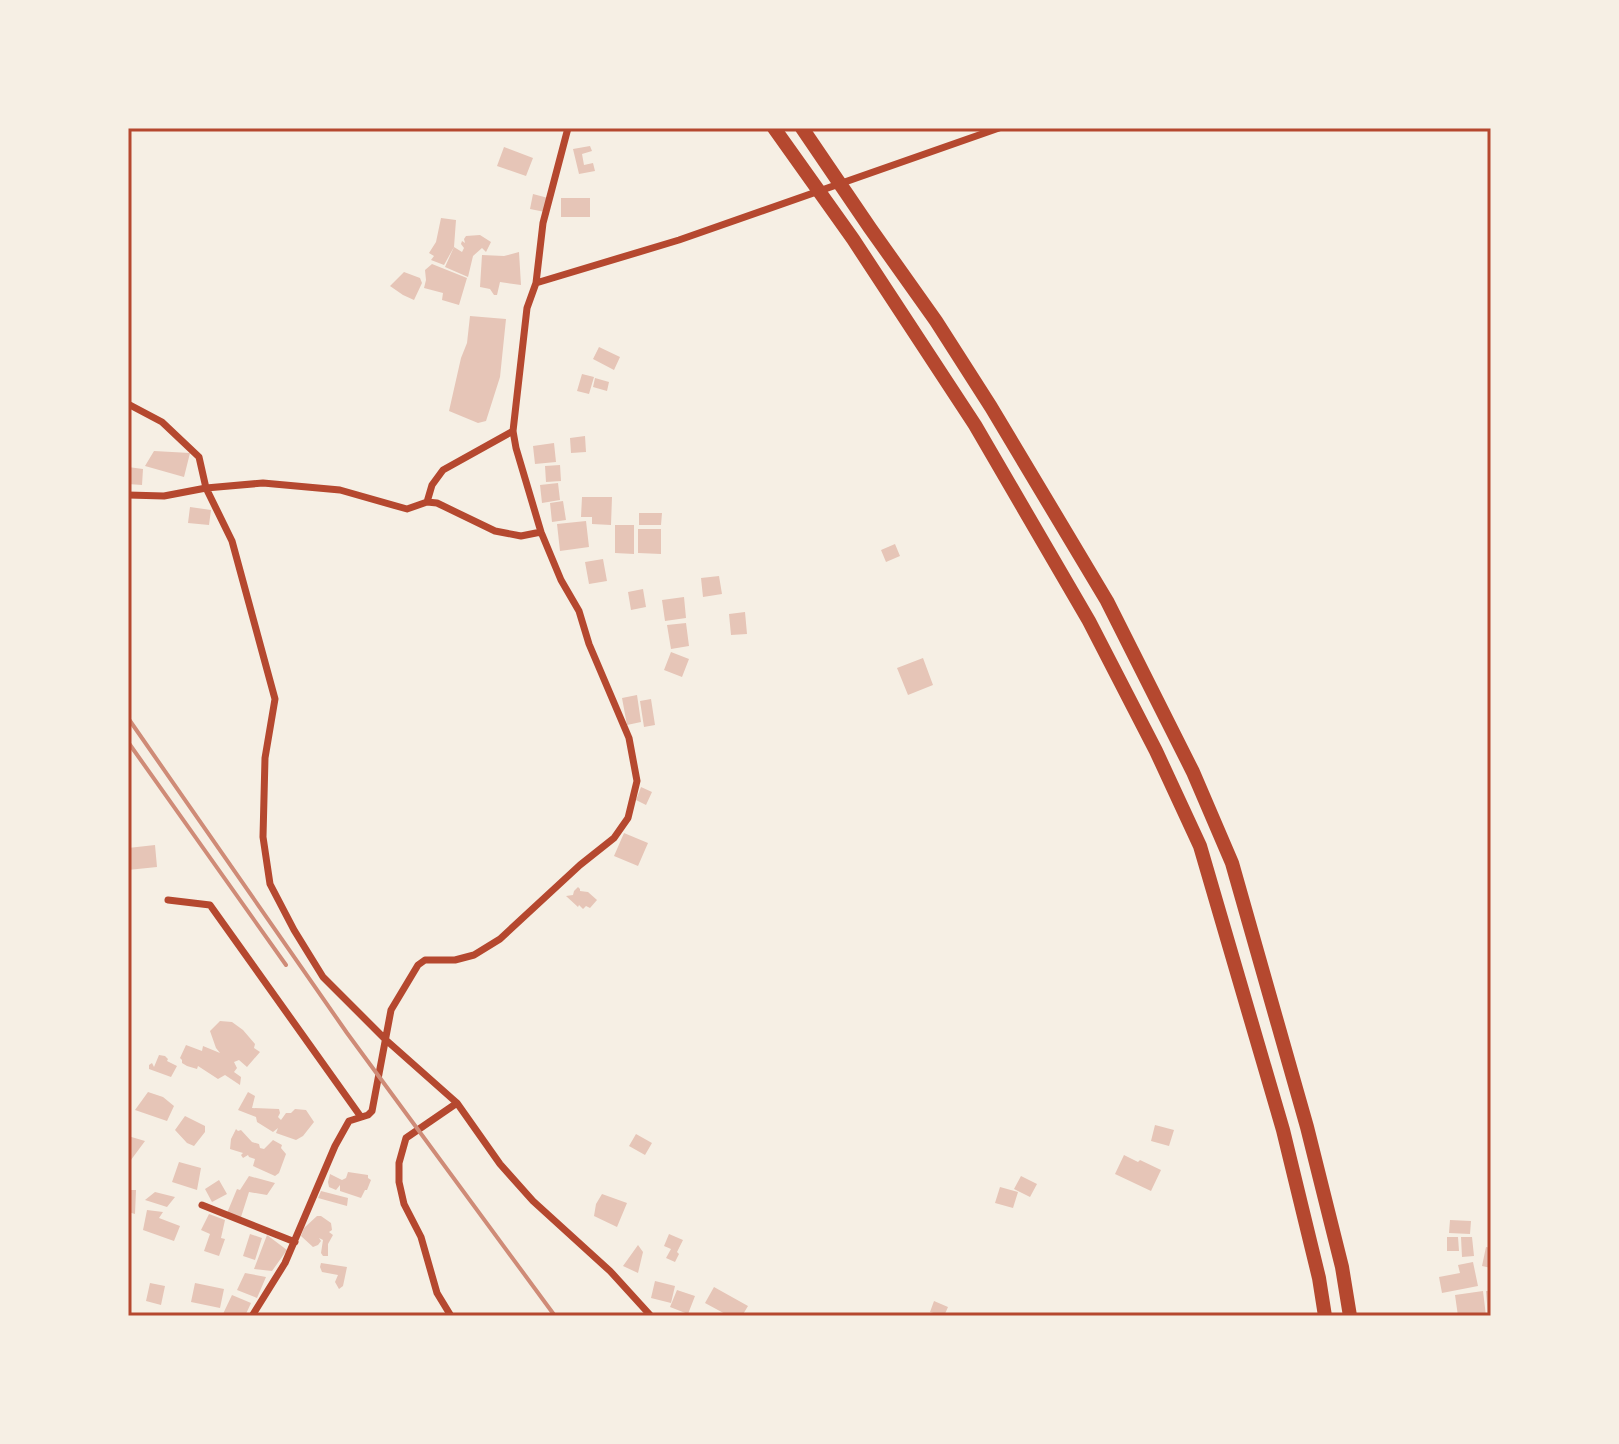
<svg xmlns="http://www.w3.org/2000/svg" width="1619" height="1444" viewBox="0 0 1619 1444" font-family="'Space Grotesk',sans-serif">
  <rect width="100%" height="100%" fill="#f6efe4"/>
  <path fill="#e6c5b7" d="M590,146L592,151L582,154L584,165L593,163L595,171L579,174L573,149Z
    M504,147L533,158L526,176L497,166Z
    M533,194L548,198L545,212L530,209Z
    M561,198H590V217H561Z
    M441,218L456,220L454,247L462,252L464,248L461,244L462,241L465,243L464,239L466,236L480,235L491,242L486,252L482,248L473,256L468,277L445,267L454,247L444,265L431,260L434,256L429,253L436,242Z
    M519,252L521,285L500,282L497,295H494L490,289L480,287L482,255L504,256Z
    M432,264L467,278L459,305L442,300L443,293L424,288L426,280L425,270Z
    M404,272L420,278L422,283L414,300L403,295L390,286Z
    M470,316L506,319L500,377L486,421L478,423L449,411L461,358L467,343Z
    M599,347L620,357L614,370L593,359Z
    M582,374L594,377L589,394L577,391Z
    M595,378L609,382L607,391L593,387Z
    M585,436L586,452L571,453L570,438Z
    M554,443L556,462L535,464L533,446Z
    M154,451L190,453L184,477L145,466Z
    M560,465L561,481L546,482L545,466Z
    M128,467L143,469L142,485L128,484Z
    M558,483L560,500L542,503L540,485Z
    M582,497H612L611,525L592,524V517H581Z
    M563,501L566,520L552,522L550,503Z
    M190,507L211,510L209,525L188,523Z
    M639,513H662L661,525H639Z
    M586,521L589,547L560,551L557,524Z
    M615,525H634V554L615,553Z
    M638,529H661V554L638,553Z
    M895,544L900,556L886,562L881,550Z
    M603,559L607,581L589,584L585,562Z
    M719,576L722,594L703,597L701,578Z
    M643,589L646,607L631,610L628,592Z
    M684,597L686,618L665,621L662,600Z
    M745,612L747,634L731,635L729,614Z
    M686,623L689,646L671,649L667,625Z
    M671,652L689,659L682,677L664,670Z
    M923,658L933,685L908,695L897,668Z
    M637,695L641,722L627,725L622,698Z
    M651,699L655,725L644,727L640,701Z
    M641,787L652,792L646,805L636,800Z
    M624,833L648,843L638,866L614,856Z
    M155,845L157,867L128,870V848Z
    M578,887L580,889V891L588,892L597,900L590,908L586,906L583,909L579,905L578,907L566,896L573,895L574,891Z
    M220,1021L232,1022L243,1030L255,1044L254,1048L260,1052L247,1067L239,1060L234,1062L237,1068L234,1072L241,1077L240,1085L225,1075L218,1079L198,1066L197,1069L187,1066L182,1063V1060L180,1058L186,1045L202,1051L203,1046L220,1053L216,1048L210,1031Z
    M159,1055L165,1056L168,1059L167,1061L177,1066L171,1077L149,1069V1065L152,1063L154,1067Z
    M148,1092L163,1097L174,1106L167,1121L135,1110Z
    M248,1092L255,1096L252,1108L279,1109L280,1113L278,1117L281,1120L286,1113H291L295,1109L306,1110L314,1122L303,1136L296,1140L276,1133L278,1128L273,1132L257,1122L256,1117L238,1110Z
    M185,1116L205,1126V1132L194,1146L187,1143L175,1130Z
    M1155,1125L1174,1130L1169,1146L1151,1141Z
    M236,1129L238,1131L241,1130L252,1142L259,1144L260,1148L264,1149L273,1140L282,1145L281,1148L286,1154L279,1173L275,1176L253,1166L255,1159L249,1157L248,1155L243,1158L241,1155L243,1153L230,1149L231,1139Z
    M636,1134L652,1143L645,1155L629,1146Z
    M128,1136L145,1141L128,1164Z
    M1124,1155L1138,1162L1140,1160L1161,1170L1151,1191L1115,1174Z
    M179,1162L201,1168L197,1190L172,1182Z
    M348,1172L368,1175V1178L371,1180L367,1190H365L361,1198L340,1191V1185L336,1190L329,1187L328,1182L330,1174L342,1180L346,1178Z
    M249,1176L275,1183L267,1195L249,1192L241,1217L227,1213L237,1189L240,1190Z
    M1021,1176L1037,1184L1030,1197L1014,1189Z
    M219,1180L227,1194L212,1202L205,1189Z
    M1000,1187L1018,1192L1013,1208L995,1203Z
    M128,1190H136L135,1214L128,1212Z
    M321,1191L348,1198L347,1206L318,1198Z
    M155,1192L175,1197L167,1207L145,1200Z
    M602,1194L627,1203L617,1227L594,1216L596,1204Z
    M147,1210L163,1212L159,1218L180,1226L174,1241L143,1230Z
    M209,1214L225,1220L221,1238L225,1239L219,1256L204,1251L210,1234L201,1230Z
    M317,1216H321L331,1223L332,1230L329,1232L333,1235L328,1244V1256H323L321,1253L323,1240L319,1238L321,1241L318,1245L313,1247L301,1236L304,1228Z
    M1450,1220L1471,1221L1470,1234L1449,1233Z
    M250,1234L262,1238L255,1260L243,1256Z
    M669,1234L683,1240L677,1252L679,1254L675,1262L666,1258L671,1249L664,1246Z
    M267,1235L287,1250L272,1271L254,1269Z
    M1447,1237H1458L1459,1251H1447Z
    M1461,1237H1472L1474,1256L1462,1257Z
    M638,1245L643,1252L638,1273L623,1266Z
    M1486,1247L1491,1248V1268L1482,1266Z
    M1473,1262L1478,1286L1442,1293L1439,1277L1460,1273L1458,1265Z
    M321,1263L347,1267L343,1286L339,1289L335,1282L338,1275L322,1272L320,1267Z
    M245,1273L266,1277L257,1298L237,1290Z
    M655,1281L675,1286L671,1303L651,1298Z
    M150,1283L165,1286L161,1305L146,1301Z
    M195,1283L224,1289L220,1308L191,1302Z
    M714,1287L748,1306L742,1316H729L705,1303Z
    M677,1290L695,1296L688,1314L670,1307Z
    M1483,1291L1486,1316H1458L1455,1295Z
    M1486,1291H1491V1316H1488Z
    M232,1295L251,1303L245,1316H222Z
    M934,1301L948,1307L944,1316L930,1312Z"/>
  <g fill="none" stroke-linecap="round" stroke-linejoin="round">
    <path stroke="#b5482f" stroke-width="7" d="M536,283L679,240L999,128
      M128,404L162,422L199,457L206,488L232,541L275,699L265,758L263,837L270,884L294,930L323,977L386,1040L457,1103
      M128,495L164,496L206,488L263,483L340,490L407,509L427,502L437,503L495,531L521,536L541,532
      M427,502L432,485L443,470L513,431
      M168,900L210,905L361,1117
      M202,1205L295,1242
      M252,1316L285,1263L335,1146L349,1121L368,1115L372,1111L391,1010L418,965L425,960H455L474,955L500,939L580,865L614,838L628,818L637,781L629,738L589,644L579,611L561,580L541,532L516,448L513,431L527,308L536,283L543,223L568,128
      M451,1316L437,1293L421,1237L404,1204L399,1182V1163L406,1138L457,1103L500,1164L533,1201L610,1271L651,1316"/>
    <path stroke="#b5482f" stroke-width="14" d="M774,128L853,239L975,425L1089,621L1156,751L1200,846L1283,1130L1319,1278L1325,1316
      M802,128L870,228L936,321L991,407L1107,601L1193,772L1232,863L1307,1127L1342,1267L1350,1316"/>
    <path stroke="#cf8b77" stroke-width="4" d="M128,718L347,1033L555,1316
      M128,742L286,965"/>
  </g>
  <rect width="1619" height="1444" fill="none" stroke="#f6efe4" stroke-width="260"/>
  <rect x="130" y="130" width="1359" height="1184" fill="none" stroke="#b5482f" stroke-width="3"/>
</svg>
